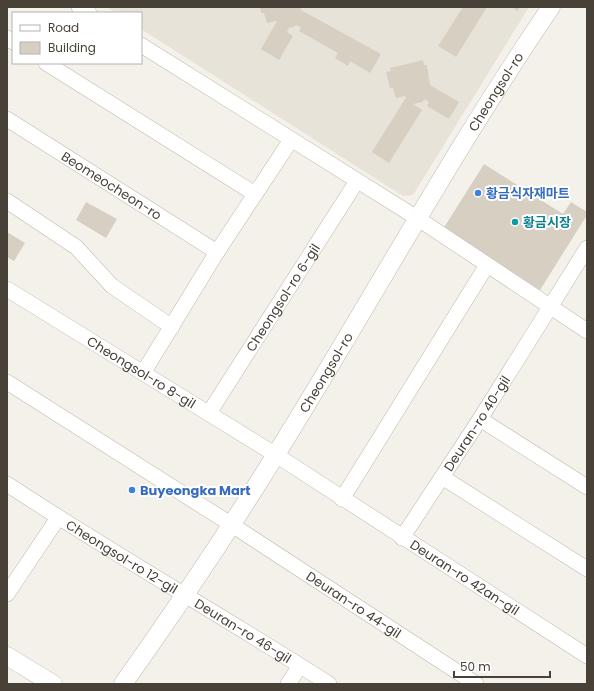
<svg xmlns="http://www.w3.org/2000/svg" width="594" height="691" viewBox="0 0 594 691" font-family="Poppins,'Noto Sans KR',sans-serif">
  <rect width="100%" height="100%" fill="#f4f1ea"/>
  <path fill="#e7e3d8" d="M107,7H529L413,195L403,196L141,29V13H116Z"/>
  <path fill="#d8cfc3" d="M260,7H301V10L381,54L370,73L350,61L348,66L335,58L338,53L299,31L301,27L296,25L294,27L289,28L287,32L293,36L279,60L261,49L277,21L267,23L264,13H261Z
    M463,7H487L456,57L438,46Z
    M511,7H520L517,11Z
    M423,60L424,65H427L430,85L459,102L449,119L427,106L429,102L424,99L423,102L413,104L422,110L389,163L372,152L405,99H406L405,96L396,98L393,88H390L386,72L391,71L390,68Z
    M484,164L563,214L571,202L587,212V215L540,290L443,229Z
    M86,202L117,219L106,238L76,220Z
    M7,232L25,243L14,261L7,257Z"/>
  <g fill="none" stroke-linecap="round" stroke-linejoin="round">
    <g stroke="#bfb8ad" stroke-width="16">
      <g id="minor">
        <path d="M79,7L89,13"/>
        <path d="M7,38L13,42"/>
        <path d="M141,45L417,218L587,331"/>
        <path d="M46,63L255,194"/>
        <path id="s1" d="M7,119L217,252"/>
        <path d="M7,201L76,247L112,286L172,327"/>
        <path id="s2" d="M7,289L276,455L587,656"/>
        <path d="M143,373L217,252L291,140"/>
        <path id="s3" d="M7,382L232,525L476,684"/>
        <path id="s4" d="M209,413L357,181"/>
        <path d="M480,419L587,487"/>
        <path d="M442,477L587,569"/>
        <path id="s5" d="M7,484C113,554 223,616 329,684"/>
        <path d="M342,499L487,265"/>
        <path id="s6" d="M402,538L480,419L587,248"/>
        <path d="M7,594L58,518"/>
        <path d="M288,684L300,666"/>
      </g>
    </g>
    <g stroke="#bfb8ad" stroke-width="19">
      <g id="tertiary">
        <path d="M7,656L53,684"/>
        <path id="s7" d="M123,684C176,609 227,534 275,456C368,307 452,152 551,7"/>
      </g>
    </g>
    <use href="#minor" stroke="#fff" stroke-width="15"/>
    <use href="#tertiary" stroke="#fff" stroke-width="18"/>
  </g>
  <g fill="#3f7fe0" stroke="#fff" stroke-width="1.5">
    <circle cx="478" cy="193" r="4"/>
    <circle cx="132" cy="490" r="4"/>
  </g>
  <circle fill="#0f9aa8" stroke="#fff" stroke-width="1.5" cx="515" cy="222" r="4"/>
  <g text-anchor="middle" stroke-width="4" stroke-linejoin="round" paint-order="stroke">
    <g font-size="13" fill="#474138" stroke="#fff">
      <text dy="5" stroke="none"><textPath href="#s7" startOffset="700">Cheongsol-ro</textPath></text>
      <text dy="5" stroke="none"><textPath href="#s1" startOffset="124">Beomeocheon-ro</textPath></text>
      <text dy="5" stroke="none"><textPath href="#s4" startOffset="137">Cheongsol-ro 6-gil</textPath></text>
      <text dy="5" stroke="none"><textPath href="#s2" startOffset="158">Cheongsol-ro 8-gil</textPath></text>
      <text dy="5" stroke="none"><textPath href="#s7" startOffset="372">Cheongsol-ro</textPath></text>
      <text dy="5" stroke="none"><textPath href="#s6" startOffset="137">Deuran-ro 40-gil</textPath></text>
      <text dy="5" stroke="none"><textPath href="#s5" startOffset="136">Cheongsol-ro 12-gil</textPath></text>
      <text dy="5" stroke="none"><textPath href="#s2" startOffset="541">Deuran-ro 42an-gil</textPath></text>
      <text dy="5" stroke="none"><textPath href="#s3" startOffset="412">Deuran-ro 44-gil</textPath></text>
      <text dy="5" stroke="none"><textPath href="#s5" startOffset="278">Deuran-ro 46-gil</textPath></text>
    </g>
    <g font-size="13" font-weight="bold" fill="#366cbe" stroke="#fff" text-anchor="start">
      <text x="486" y="198">황금식자재마트</text>
      <text x="140" y="495">Buyeongka Mart</text>
    </g>
    <g font-size="13" font-weight="bold" fill="#0d838f" stroke="#fff" text-anchor="start">
      <text x="523" y="227">황금시장</text>
    </g>
  </g>
  <rect width="594" height="691" fill="none" stroke="#474138" stroke-width="16"/>
  <rect x="12" y="12" width="130" height="52" fill="#ffffff" stroke="#b5b3af"/>
  <rect x="20" y="25" width="20" height="6" fill="#ffffff" stroke="#b5b3af"/>
  <text x="48" y="32" font-size="12" fill="#474138">Road</text>
  <rect x="20" y="42" width="20" height="12" fill="#d8cfc3" stroke="#b5b3af"/>
  <text x="48" y="52" font-size="12" fill="#474138">Building</text>
  <path d="M454 671v6h96v-6" fill="none" stroke="#474138" stroke-width="2"/>
  <text x="460" y="671" font-size="12" fill="#474138" stroke="#ffffff" stroke-width="3" paint-order="stroke">50 m</text>
</svg>
